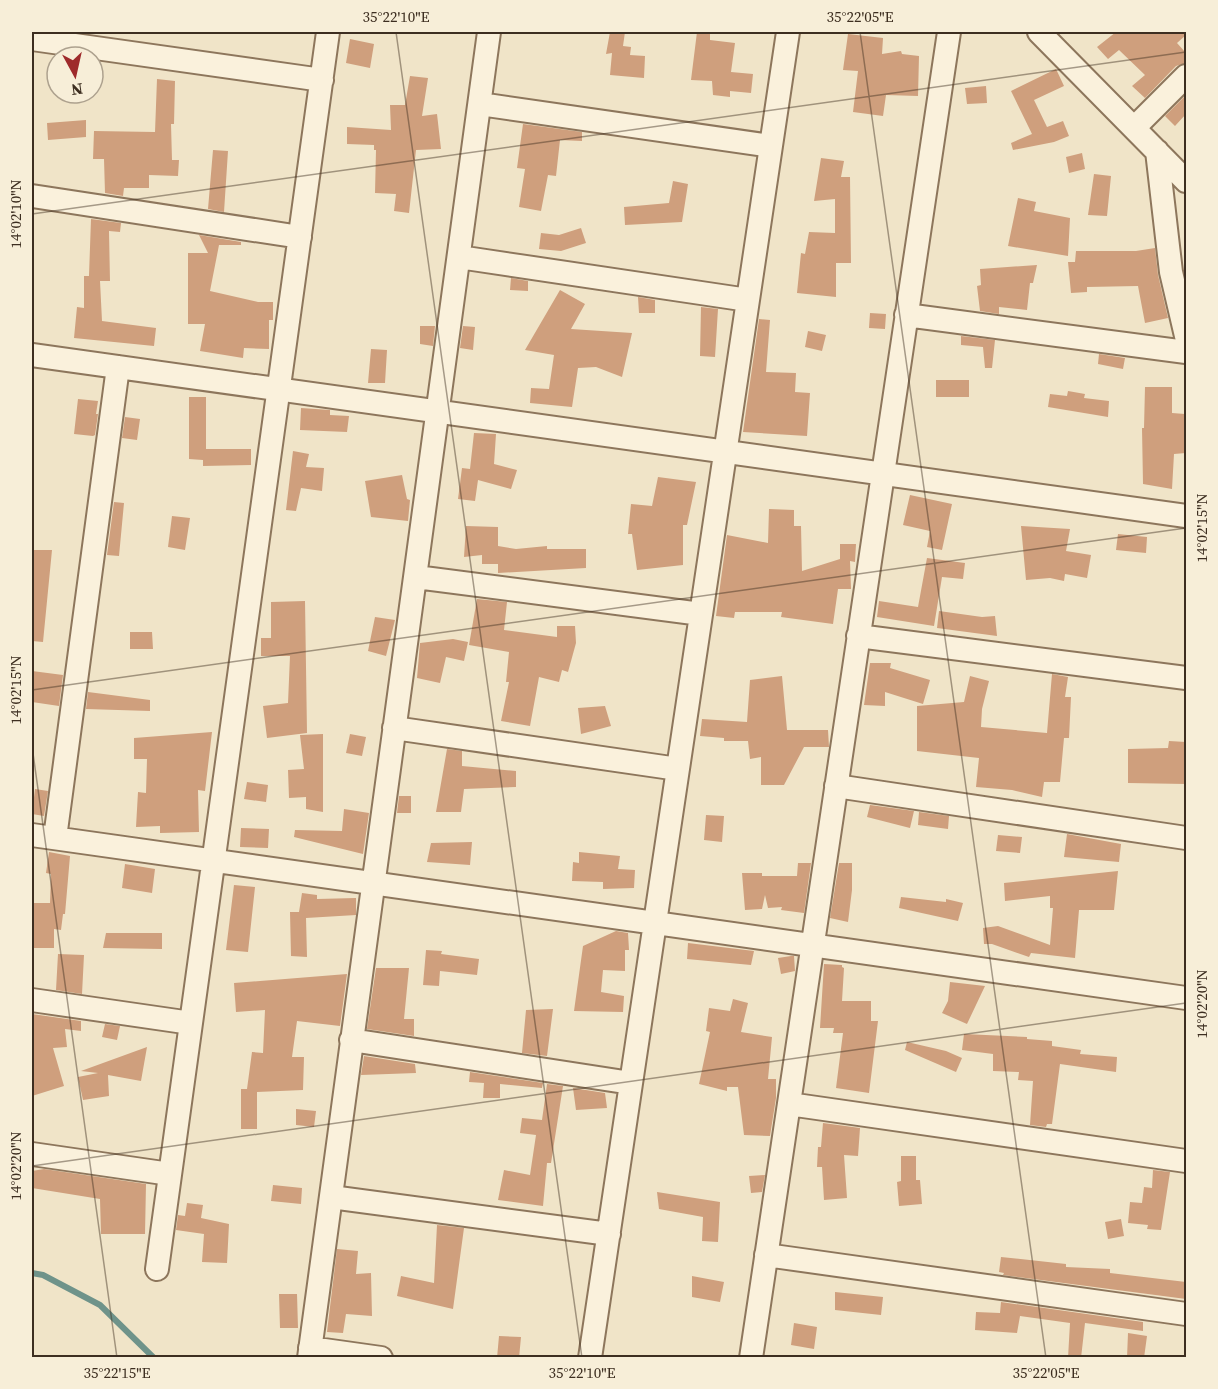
<svg xmlns="http://www.w3.org/2000/svg" width="1218" height="1389" viewBox="0 0 1218 1389" font-family="'Source Serif 4',serif">
  <rect width="100%" height="100%" fill="#f0e4c8"/>
  <g fill="none" stroke-linecap="round" stroke-linejoin="round">
    <path stroke="#6f938a" stroke-width="6" d="M32,1273L43,1275L100,1305L154,1358"/>
  </g>
  <path fill="#cf9f7d" d="M610,32H625L623,46L631,47L630,55L645,56L644,78L610,75L612,53L606,54Z
    M697,32H710V40L735,43L731,72L753,74L751,93L730,91V97L713,95L712,81L691,80Z
    M1116,32H1186V35L1177,43L1186,53V63L1176,66L1145,98L1132,86L1145,75L1119,50L1108,59L1097,47Z
    M848,34L883,38L882,54L901,51L902,54L919,56L918,96L886,95L883,116L853,112L858,71L843,70Z
    M350,39L374,44L370,68L346,63Z
    M1056,69L1064,86L1034,100L1047,127L1063,121L1069,136L1054,142L1013,150L1011,143L1032,134L1011,91Z
    M410,76L428,78L422,116L437,114L441,149L416,150L409,213L394,211L396,194L375,193L376,150H374V145L347,144V127L391,130L390,105H405Z
    M157,79L175,81L174,124H171L172,160H179L178,176L149,175V188H124L123,196L105,193L104,159H93L94,131L155,132Z
    M986,86L987,103L967,104L965,88Z
    M1186,95V114L1175,126L1165,116Z
    M86,120V137L48,140L47,123Z
    M523,124L582,132V141L560,140L556,176L548,175L541,211L519,207L525,169L517,168Z
    M213,150L228,151L224,212L208,209Z
    M1082,153L1085,169L1069,173L1066,157Z
    M821,158L844,161L841,177H850L851,263H836V297L797,293L801,253L805,254L809,232L835,233V199L814,201Z
    M1094,174L1111,176L1107,216L1088,215Z
    M673,181L688,184L682,222L625,225L624,207L669,203Z
    M1018,198L1036,202L1034,211L1070,218L1068,256L1008,246Z
    M91,219L121,223L120,232L109,231L110,281H100L102,321L156,328L154,346L74,338L77,307L84,308V276H89Z
    M581,228L586,243L561,251L539,249L541,233L559,235Z
    M199,235L241,242V245H219L210,291L258,302H273V320H269V349L244,348L243,358L200,351L205,324H188V253H208Z
    M1155,248L1158,275L1168,318L1145,323L1138,286L1087,287V292L1071,293L1068,262H1075L1076,251H1136Z
    M1037,265L1033,283H1030L1027,310L999,307V314L980,311L977,286L981,285L980,269Z
    M511,278L528,281V291L510,290Z
    M560,290L585,304L571,329L632,333L622,377L596,367L578,368L572,407L530,403L531,388L549,389L554,355L525,350Z
    M638,297L655,300V313H639Z
    M701,307L718,309L715,357L700,356Z
    M870,313L886,314L885,329L869,328Z
    M759,319L770,320L766,372L796,373L795,392L810,393L807,436L743,432Z
    M420,326H435L433,346L420,344Z
    M463,326L475,327L473,350L460,348Z
    M808,331L826,335L822,351L805,347Z
    M961,336L995,340L992,368H985L983,347L961,345Z
    M371,349L387,350L385,383H368Z
    M1099,354L1125,358L1123,369L1098,364Z
    M936,380H969V397H936Z
    M1145,387H1172V413L1185,414L1186,453L1174,454L1172,489L1143,484L1142,428H1144Z
    M1068,391L1085,394L1084,398L1109,401L1108,417L1048,407L1050,394L1067,396Z
    M189,397H206V449H251V465L203,466V460L189,459Z
    M78,399L98,401L96,414H98L95,435L93,436L74,434Z
    M301,408L330,410V415L349,416L347,432L300,430Z
    M125,417L140,419L137,440L122,438Z
    M474,433L496,434L494,464L517,470L511,489L478,480L475,501L458,499L462,468L470,469Z
    M293,451L309,454L306,467L324,468L322,491L301,488L296,511L286,510Z
    M402,475L407,499L410,500L408,521L371,517L365,481Z
    M658,477L696,482L687,525H683V565L637,570L632,534H628L631,504L652,506Z
    M910,495L952,504L942,550L927,547L930,531L903,525Z
    M114,502L124,503L119,556L107,555Z
    M769,509L794,510V526H801L802,571L840,559V544H856L855,562L850,561L851,589H838L833,624L781,617L782,612H735L734,618L716,616L727,535L768,543Z
    M172,516L190,518L185,550L168,547Z
    M466,526L498,527V546L516,549L547,546V549H586V568L498,573V564H482V555L464,557Z
    M1021,526L1070,529L1066,551L1091,555L1087,578L1065,574L1064,581L1050,578L1026,580Z
    M1118,534L1147,537L1146,553L1116,550Z
    M32,550H52L43,642L32,641Z
    M927,558L965,563L963,579L942,577L934,626L877,617L879,601L918,607Z
    M477,599L507,602L504,630L557,637V626H575L576,643L568,672L562,670L559,682L539,677L530,726L501,721L509,682H506L509,652L469,645Z
    M305,601L307,733L267,738L263,706L288,703L290,656H261V638H271V602Z
    M939,611L982,617L995,616L997,636L937,628Z
    M375,617L395,620L386,656L368,651Z
    M130,632H152L153,649H130Z
    M453,639L468,642L464,661L446,657L440,683L417,678L420,643Z
    M870,663H891L890,668L930,680L923,704L885,692V706L864,705Z
    M32,671L63,675L59,706L32,702Z
    M1052,674L1068,677L1065,697H1071L1069,738H1064L1060,782H1044L1042,797L1012,790L976,787L979,758L917,751V706L964,702L970,676L989,681L982,709L981,727L1047,733Z
    M782,676L787,730H828L829,747H804L784,785H761V757L750,759L748,741H724V738L700,736L702,719L747,722L750,680Z
    M88,692L150,700V711L86,709Z
    M605,706L611,726L581,734L578,708Z
    M212,732L205,791L198,790L199,832L160,833V826L136,827L138,792L146,793L147,759H134V738Z
    M323,734V812L306,809V797L289,798L288,770L304,769L300,735Z
    M350,734L366,737L362,756L346,753Z
    M1169,741L1186,742V784L1128,783V749L1168,748Z
    M447,749L462,751V766L516,771V787L464,789L461,812H436Z
    M247,782L268,785L266,802L244,799Z
    M35,789L48,791L44,816L32,814Z
    M399,796H411V813H397Z
    M870,805L914,811L910,828L867,817Z
    M344,809L369,813L363,854L294,837L295,830L342,831Z
    M919,812L949,816L948,829L918,825Z
    M706,815L724,816L722,842L704,840Z
    M241,828L269,829L268,848L240,847Z
    M1067,834L1121,844L1119,862L1064,857Z
    M998,835L1022,837L1020,853L996,851Z
    M472,842L470,865L427,862L431,843Z
    M49,852L70,856L65,914H63L61,930L54,929V948H32V903H50L51,874L46,873Z
    M579,852L620,856L618,869L635,870L634,888L603,889V882L572,881L573,862L579,863Z
    M798,863H811L804,913L781,910L782,907L768,908L765,895L762,909L745,910L742,873H762V876H797Z
    M839,863H852V890L848,922L830,918Z
    M125,864L155,869L152,893L122,888Z
    M1118,871L1114,910H1079L1075,958L1031,953L1029,957L992,944H984L983,928L998,926L1050,945L1053,908H1050V896L1005,901L1004,883Z
    M234,885L255,887L248,952L226,950Z
    M302,893L317,895V899L356,898V915L306,918L307,957L291,956L290,912H299Z
    M901,897L946,902V899L963,903L958,921L899,908Z
    M616,931L628,933L629,950H625V971L603,970L601,992L624,996L623,1012L574,1011L583,946Z
    M106,933H162V949L103,948Z
    M688,943L754,951L751,965L687,959Z
    M426,950L442,951L441,954L479,959L477,975L440,971L439,986L423,985Z
    M58,954L84,955L82,994L56,990Z
    M791,956H794L795,971L781,974L778,958Z
    M824,964L842,965V967L844,968L842,1001H871V1021H878L869,1093L836,1088L843,1033H833L834,1028H820Z
    M376,968H409L404,1019H414V1036L367,1029Z
    M347,974L340,1026L297,1021L292,1057H304L303,1090L257,1092V1129H241V1089H247L252,1052L263,1053L265,1010L236,1012L234,983Z
    M950,982L985,986L967,1024L942,1013L948,1001Z
    M733,999L748,1003L741,1032L772,1037L768,1079H776V1098L770,1136L744,1135L738,1087H727V1091L699,1084L710,1032L706,1031L709,1008L730,1011Z
    M553,1009L547,1056L522,1053L526,1010Z
    M32,1014L81,1021V1031L65,1029L67,1047L53,1048L64,1086L32,1096Z
    M105,1024L120,1026L117,1040L102,1037Z
    M964,1034L1027,1037V1039L1052,1041V1046L1081,1050L1080,1054L1117,1057L1116,1072L1060,1064L1052,1124H1047L1046,1127L1030,1125L1033,1081L1018,1080L1019,1072L993,1071V1054L962,1050Z
    M907,1042L946,1051L962,1058L956,1072L905,1050Z
    M147,1047L141,1081L108,1075L109,1096L83,1100L78,1077L98,1073L81,1071Z
    M364,1056L415,1064L416,1073L361,1075Z
    M470,1072L543,1083L542,1088L500,1084V1098H483L484,1083L469,1082Z
    M547,1084L563,1086L551,1163H547L543,1206L498,1200L504,1170L530,1175L536,1135L520,1133L522,1118L542,1120Z
    M573,1088L605,1093L607,1108L576,1110Z
    M296,1109L316,1111L314,1127L296,1125Z
    M823,1123L860,1128L858,1156L844,1155L847,1198L824,1200L822,1167H817L818,1147H821Z
    M901,1156H916V1180H920L922,1204L899,1206L897,1182L901,1181Z
    M44,1169L146,1184L145,1234H101L100,1199L32,1188V1171Z
    M1153,1170L1170,1172L1161,1230L1147,1229L1148,1225L1128,1223L1130,1202L1142,1203L1144,1187L1152,1188Z
    M765,1175L762,1192L751,1193L749,1176Z
    M273,1185L302,1188L301,1204L271,1201Z
    M657,1192L720,1202L718,1242L702,1241L703,1217L659,1209Z
    M187,1203L203,1205L201,1218L229,1224L227,1263L202,1262L204,1234L176,1230L178,1215L185,1216Z
    M1121,1219L1124,1236L1108,1239L1105,1222Z
    M437,1225L464,1228L453,1309L397,1296L401,1276L434,1283Z
    M337,1249L358,1251L356,1274L371,1273L372,1316L346,1314L343,1333L327,1332Z
    M1001,1257L1066,1264V1267L1110,1269V1273L1186,1282V1299L1003,1275L1004,1273L999,1272Z
    M692,1276L724,1282L720,1302L692,1297Z
    M835,1292L883,1297L881,1315L835,1310Z
    M279,1294H297L298,1328H280Z
    M1001,1302L1143,1322V1331L1085,1323L1081,1358H1068L1070,1323L1020,1316L1017,1333L975,1330L976,1312L1000,1313Z
    M794,1323L817,1327L814,1349L791,1345Z
    M1128,1333L1147,1336L1144,1358H1127Z
    M499,1336L521,1337L519,1358H497Z"/>
  <g fill="none" stroke-linecap="round" stroke-linejoin="round">
    <g stroke="#8d765c" stroke-width="26">
      <path id="street" d="M1039,32L1186,181
        M32,39L322,80
        M480,104L771,146
        M1134,128L1186,76
        M1157,151L1171,272L1186,336
        M32,196L300,237
        M459,257L748,300
        M906,315L1186,352
        M32,355L1186,516
        M416,577L701,614
        M858,636L1186,678
        M394,728L678,769
        M836,786L1186,838
        M32,835L1186,998
        M55,838L118,367
        M32,1000L191,1023
        M351,1040L631,1083
        M789,1104L1186,1161
        M32,1154L170,1174
        M331,1197L609,1234
        M766,1255L1186,1314
        M157,1269L328,32
        M310,1348L381,1358
        M309,1358L489,32
        M590,1358L788,32
        M751,1358L949,32"/>
    </g>
    <use href="#street" stroke="#faf1dc" stroke-width="22"/>
  </g>
  <path fill="none" stroke="#3d2e20" stroke-width="1.5" stroke-opacity="0.45" d="M396,32L582,1358M860,32L1046,1358M32,214L1186,52M32,690L1186,528M32,746L117,1358M32,1166L1186,1003"/>
  <rect width="1218" height="1389" fill="none" stroke="#f7eed8" stroke-width="66"/>
  <g transform="translate(75 75) rotate(172)"><circle r="28" fill="#f7eed8" stroke="#ada18e" stroke-width="1.5"/>
  <path d="M0-4.5L10 22L0 15L-10 22Z" fill="#9e2a2b"/>
  <text y="-9" font-size="16" font-weight="bold" text-anchor="middle" fill="#3d2e20">N</text>
  </g>
  <rect x="33" y="33" width="1152" height="1323" fill="none" stroke="#3d2e20" stroke-width="2"/>
  <g font-size="15" text-anchor="middle" fill="#3d2e20">
    <text x="396" y="22">35°22'10"E</text>
    <text x="860" y="22">35°22'05"E</text>
    <text transform="translate(16 214) rotate(-90)" y="5">14°02'10"N</text>
    <text transform="translate(1202 528) rotate(-90)" y="5">14°02'15"N</text>
    <text transform="translate(16 690) rotate(-90)" y="5">14°02'15"N</text>
    <text transform="translate(1202 1004) rotate(-90)" y="5">14°02'20"N</text>
    <text transform="translate(16 1166) rotate(-90)" y="5">14°02'20"N</text>
    <text x="117" y="1378">35°22'15"E</text>
    <text x="582" y="1378">35°22'10"E</text>
    <text x="1046" y="1378">35°22'05"E</text>
  </g>
</svg>
